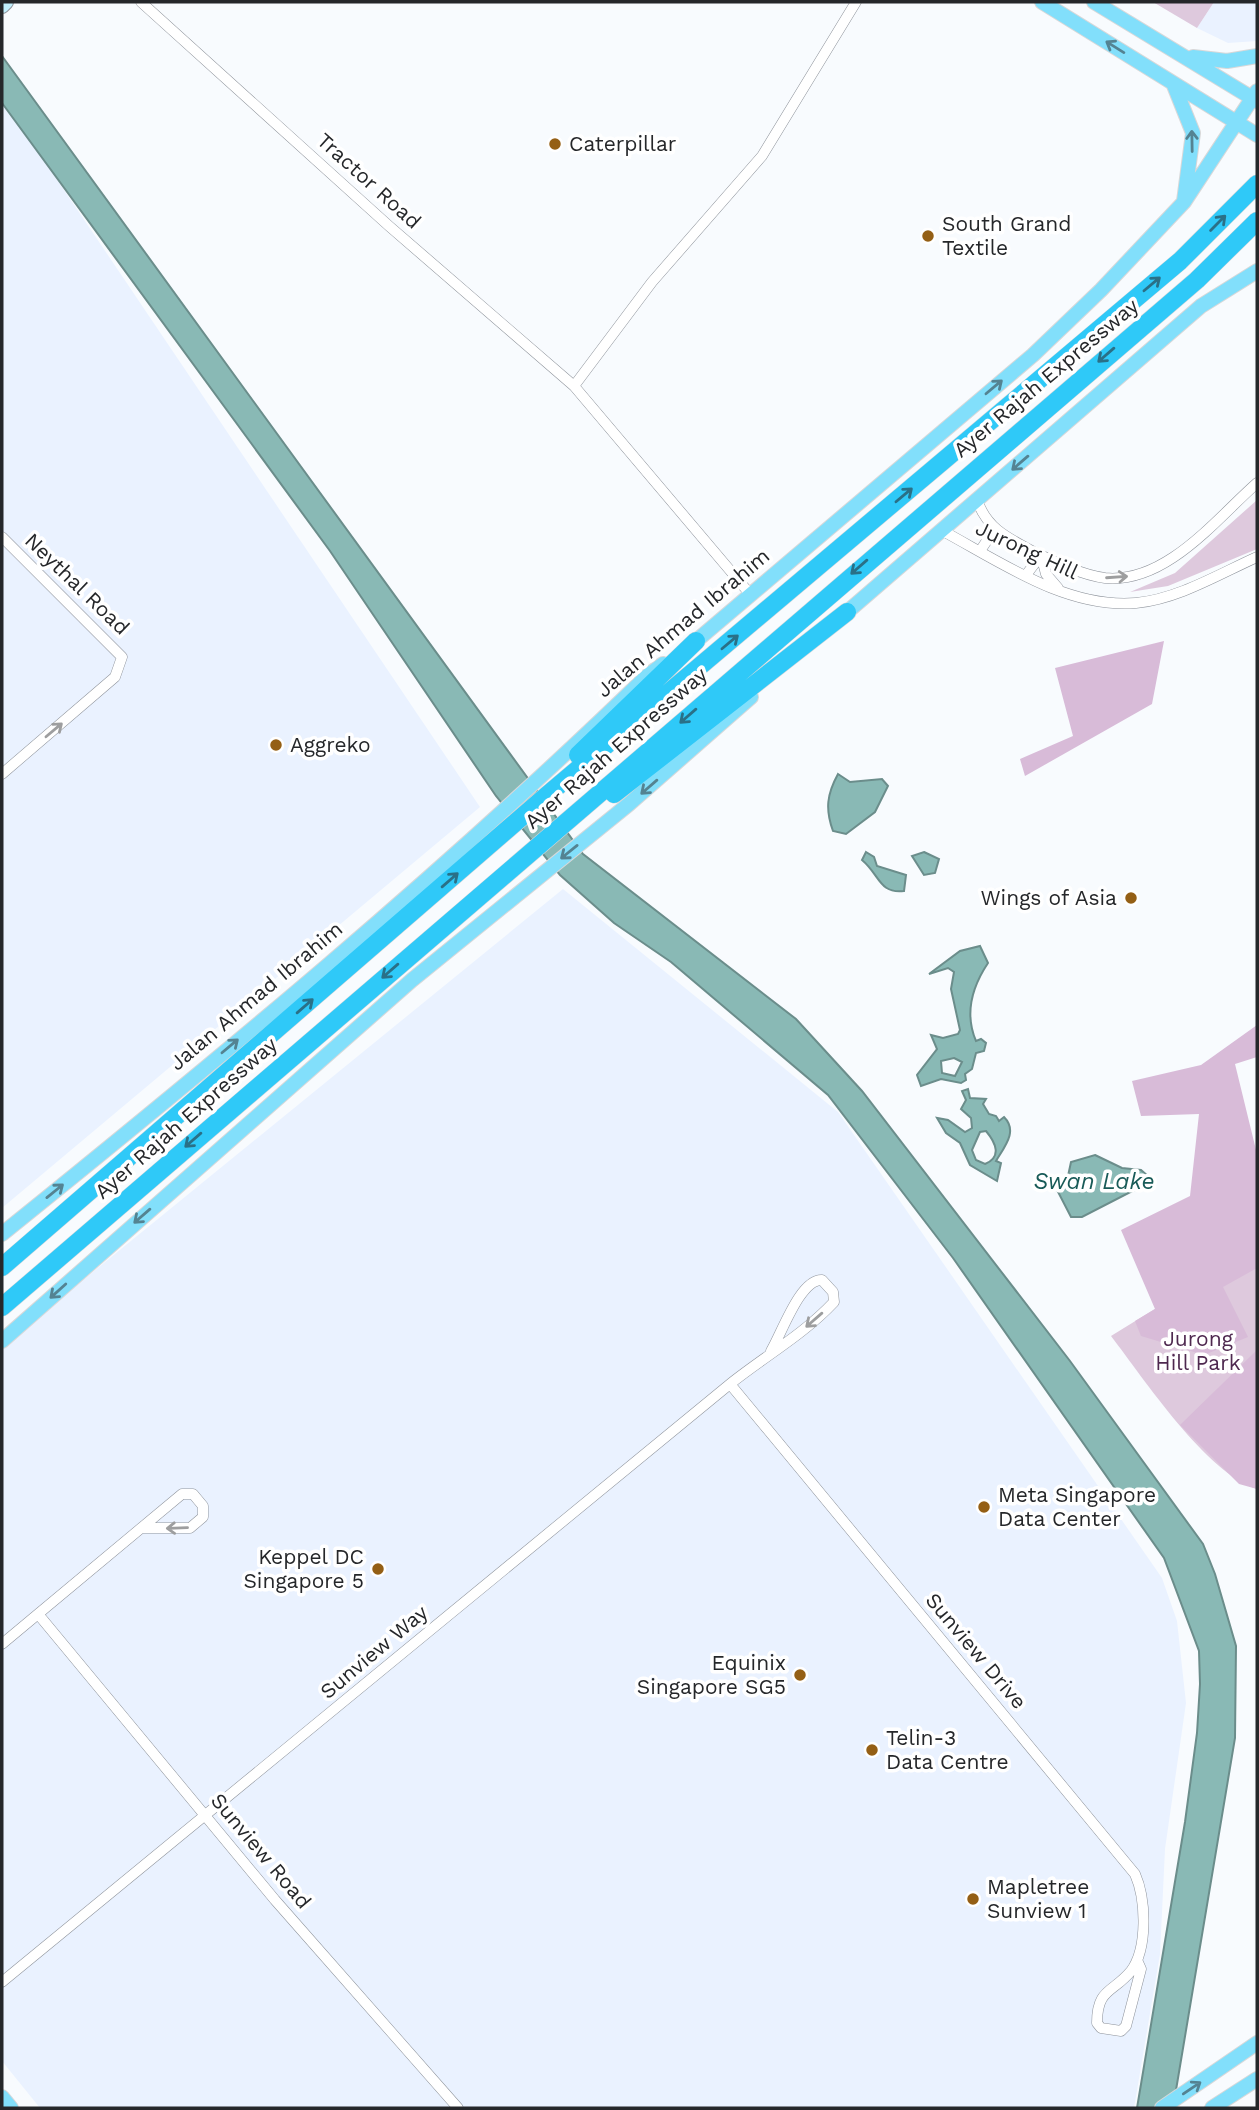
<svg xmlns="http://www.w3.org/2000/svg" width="1259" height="2110" viewBox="0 0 1259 2110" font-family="'Work Sans',sans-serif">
  <rect width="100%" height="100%" fill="#f8fbfe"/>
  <path fill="#eaf2ff" d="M1214,2H1257V41L1228,43L1197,28Z
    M2,98L480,807L2,1208Z
    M563,889L838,1112L1162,1578L1177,1621L1186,1703L1165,1849L1160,1954L1134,2108H40L2,2061V1346Z"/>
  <path fill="#dec9dd" d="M1153,2H1214L1197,28Z
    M1257,500V549L1168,586L1130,592L1175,573Z
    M1257,1246V1489C1207,1474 1144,1379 1111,1336Z"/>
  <path fill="#d8bbd8" d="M1164,641L1152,704L1025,776L1020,759L1073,736L1055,668Z
    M1257,1025V1057L1235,1064L1257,1154V1268L1223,1287L1248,1337L1204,1355L1141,1336L1135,1321L1155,1309L1121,1230L1190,1196L1199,1114L1141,1116L1132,1081L1201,1065Z
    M1257,1350V1489L1239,1484L1180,1425Z"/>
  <path fill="#89b9b5" stroke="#6b8d8b" stroke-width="2" fill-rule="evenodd" d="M2,56L583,854L796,1019L862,1091L1070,1361L1203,1544L1215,1574L1236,1646L1235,1738L1173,2108H1137L1185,1822L1197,1733L1200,1684L1199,1651L1164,1558L953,1258L828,1095L671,962L614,923L560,875L496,796L330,551L2,103Z
    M838,774L850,782L882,779L888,786L875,812L846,834L833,831C825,809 827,794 838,774Z
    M866,852L874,857L877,866L906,875L904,891C879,894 880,875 862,860Z
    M924,852L939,859L935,873L924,875L912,856Z
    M980,946L988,963C972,987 964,1013 976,1041L981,1039L986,1043L984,1051L976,1053L972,1069L965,1074L966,1080L961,1083L941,1079L921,1086L917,1075L937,1049L931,1035L943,1038L958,1034L960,1030L951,989L954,972L948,968L929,974L960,951ZM954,1058L962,1062L955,1076L942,1073L941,1061Z
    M968,1089L970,1098L986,1099L983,1104L989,1114L996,1116L999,1121L1004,1117C1018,1131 1005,1146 996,1161L1001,1163L997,1181L970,1165L960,1143L946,1133L937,1118L948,1120L965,1132L972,1128L971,1118L961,1109L966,1100L962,1091ZM986,1131C996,1143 1002,1157 985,1164L976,1160L972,1150L980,1132Z
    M1095,1155L1122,1168L1141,1170L1148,1176L1146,1184L1082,1217H1071L1056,1188L1068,1176L1071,1162Z"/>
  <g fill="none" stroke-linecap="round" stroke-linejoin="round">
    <g stroke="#8e939b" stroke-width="11">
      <path id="street" d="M141,2L389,226L574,386L750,594
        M574,386L652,282L762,156L856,2
        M977,500C987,529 1008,538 1034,552C1055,562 1082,575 1105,578C1166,584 1216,519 1257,483
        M941,530C999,561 1066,609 1136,603C1178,599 1219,574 1257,557
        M2,537L122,657L115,677L2,774
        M980,551L994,530
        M1041,555L1046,574L1058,588
        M1026,575L1041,555
        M730,1384L1135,1874C1146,1899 1148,1948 1131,1971C1113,1993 1097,1988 1097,2023L1101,2028L1121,2031L1126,2026L1141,1969L1137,1960
        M38,1614L275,1900L458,2108
        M2,1644L182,1494H193L203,1506V1517L190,1528H142
        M2,1982L730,1384C765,1356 803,1335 834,1302L833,1292L822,1280C800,1279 782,1333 771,1351"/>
    </g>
    <g stroke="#8e939b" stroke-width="16">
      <path id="secondary" d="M2,6L6,2"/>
    </g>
    <g stroke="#d8d8d9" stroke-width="16">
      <path id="primary" d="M1042,2L1257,135
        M1094,2L1257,101
        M1193,57L1227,61L1257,56
        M1173,83L1193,133L1184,201
        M839,619L1201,306L1257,271
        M689,647L1033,355L1101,290L1184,202L1257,91
        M2,1234C223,1056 443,874 647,676L663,664
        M2,1341L412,980L629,804L751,697
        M2,2097L11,2108
        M1162,2108L1257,2043
        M1212,2108L1257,2079"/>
    </g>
    <g stroke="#d8d8d9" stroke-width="19">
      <path id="highway" d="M578,755L696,641
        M614,794L847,612
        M2,1267L546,796L1180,261L1257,184
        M2,1307L1197,280L1257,221"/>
    </g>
    <use href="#street" stroke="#fff" stroke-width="10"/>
    <use href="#secondary" stroke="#c1effd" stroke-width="14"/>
    <use href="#primary" stroke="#82dffb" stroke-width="14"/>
    <use href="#highway" stroke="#2fc9f8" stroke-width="18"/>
  </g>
  <defs><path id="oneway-shaft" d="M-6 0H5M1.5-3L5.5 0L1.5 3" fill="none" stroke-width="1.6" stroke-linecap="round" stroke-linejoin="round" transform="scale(1.75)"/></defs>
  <g stroke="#548392">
    <use href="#oneway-shaft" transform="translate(1115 47) rotate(-148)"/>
    <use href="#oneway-shaft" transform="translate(1192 141) rotate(-91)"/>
    <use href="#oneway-shaft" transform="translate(994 387) rotate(-40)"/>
    <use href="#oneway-shaft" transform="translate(1020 463) rotate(139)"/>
    <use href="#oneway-shaft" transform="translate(649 787) rotate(139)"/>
    <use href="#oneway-shaft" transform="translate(569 852) rotate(141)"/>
    <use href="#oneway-shaft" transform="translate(230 1046) rotate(-40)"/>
    <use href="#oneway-shaft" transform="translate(55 1191) rotate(-39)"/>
    <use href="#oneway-shaft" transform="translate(142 1216) rotate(139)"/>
    <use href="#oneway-shaft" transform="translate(58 1291) rotate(138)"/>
    <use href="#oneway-shaft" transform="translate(1192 2088) rotate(-34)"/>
  </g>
  <g stroke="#2a7087">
    <use href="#oneway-shaft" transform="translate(1218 223) rotate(-45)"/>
    <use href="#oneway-shaft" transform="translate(1152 284) rotate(-40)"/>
    <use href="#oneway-shaft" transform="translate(1106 355) rotate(139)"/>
    <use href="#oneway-shaft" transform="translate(904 495) rotate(-40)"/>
    <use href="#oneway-shaft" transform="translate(859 567) rotate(139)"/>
    <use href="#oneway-shaft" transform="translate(730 642) rotate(-40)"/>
    <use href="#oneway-shaft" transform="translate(688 716) rotate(139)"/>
    <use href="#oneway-shaft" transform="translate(450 880) rotate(-41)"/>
    <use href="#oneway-shaft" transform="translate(390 971) rotate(139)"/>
    <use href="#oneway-shaft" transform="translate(305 1006) rotate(-41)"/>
    <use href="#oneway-shaft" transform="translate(193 1140) rotate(139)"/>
  </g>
  <g stroke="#9d9e9f">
    <use href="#oneway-shaft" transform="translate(1117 577) rotate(-4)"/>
    <use href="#oneway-shaft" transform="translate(54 730) rotate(-40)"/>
    <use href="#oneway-shaft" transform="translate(814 1320) rotate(139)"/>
    <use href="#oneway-shaft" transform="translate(177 1528) rotate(178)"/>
  </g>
  <g fill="#945f15" stroke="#fff" stroke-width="2.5">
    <circle cx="555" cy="144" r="7"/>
    <circle cx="928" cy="236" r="7"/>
    <circle cx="276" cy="745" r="7"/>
    <circle cx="1131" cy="898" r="7"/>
    <circle cx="984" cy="1507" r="7"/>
    <circle cx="378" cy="1569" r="7"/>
    <circle cx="800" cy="1675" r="7"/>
    <circle cx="872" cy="1750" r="7"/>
    <circle cx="973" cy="1899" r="7"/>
  </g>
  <g text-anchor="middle" stroke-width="7" stroke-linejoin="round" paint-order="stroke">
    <g font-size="21" fill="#25272a" stroke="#fff" text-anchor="start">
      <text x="569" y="151">Caterpillar</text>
      <text x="942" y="231">South Grand<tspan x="942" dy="24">Textile</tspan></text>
      <text x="290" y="752">Aggreko</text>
      <text x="1117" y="905" text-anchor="end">Wings of Asia</text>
      <text x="998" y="1502">Meta Singapore<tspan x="998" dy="24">Data Center</tspan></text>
      <text x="364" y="1564" text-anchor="end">Keppel DC<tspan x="364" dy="24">Singapore 5</tspan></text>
      <text x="786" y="1670" text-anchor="end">Equinix<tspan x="786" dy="24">Singapore SG5</tspan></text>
      <text x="886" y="1745">Telin-3<tspan x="886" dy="24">Data Centre</tspan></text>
      <text x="987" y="1894">Mapletree<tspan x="987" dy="24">Sunview 1</tspan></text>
    </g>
    <g font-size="21" fill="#25272a" stroke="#fff">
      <text transform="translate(369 181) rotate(42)" y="7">Tractor Road</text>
      <text transform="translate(1046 378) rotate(-40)" y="7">Ayer Rajah Expressway</text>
      <text transform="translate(1027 550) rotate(25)" y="7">Jurong Hill</text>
      <text transform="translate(77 584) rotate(44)" y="7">Neythal Road</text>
      <text transform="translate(683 623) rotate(-40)" y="7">Jalan Ahmad Ibrahim</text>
      <text transform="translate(616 748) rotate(-41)" y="7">Ayer Rajah Expressway</text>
      <text transform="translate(256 996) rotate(-40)" y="7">Jalan Ahmad Ibrahim</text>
      <text transform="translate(186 1118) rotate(-41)" y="7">Ayer Rajah Expressway</text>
      <text transform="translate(976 1651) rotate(50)" y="7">Sunview Drive</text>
      <text transform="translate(374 1652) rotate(-40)" y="7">Sunview Way</text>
      <text transform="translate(261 1851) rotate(50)" y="7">Sunview Road</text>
    </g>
    <g font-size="21" fill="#4e284f" stroke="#fff">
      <text x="1198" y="1346">Jurong<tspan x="1198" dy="24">Hill Park</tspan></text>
    </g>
    <g font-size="23" font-style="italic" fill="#195b58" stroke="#fff">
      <text x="1094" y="1189">Swan Lake</text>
    </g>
  </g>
  <rect width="1259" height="2110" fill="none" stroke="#25272a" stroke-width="7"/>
</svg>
